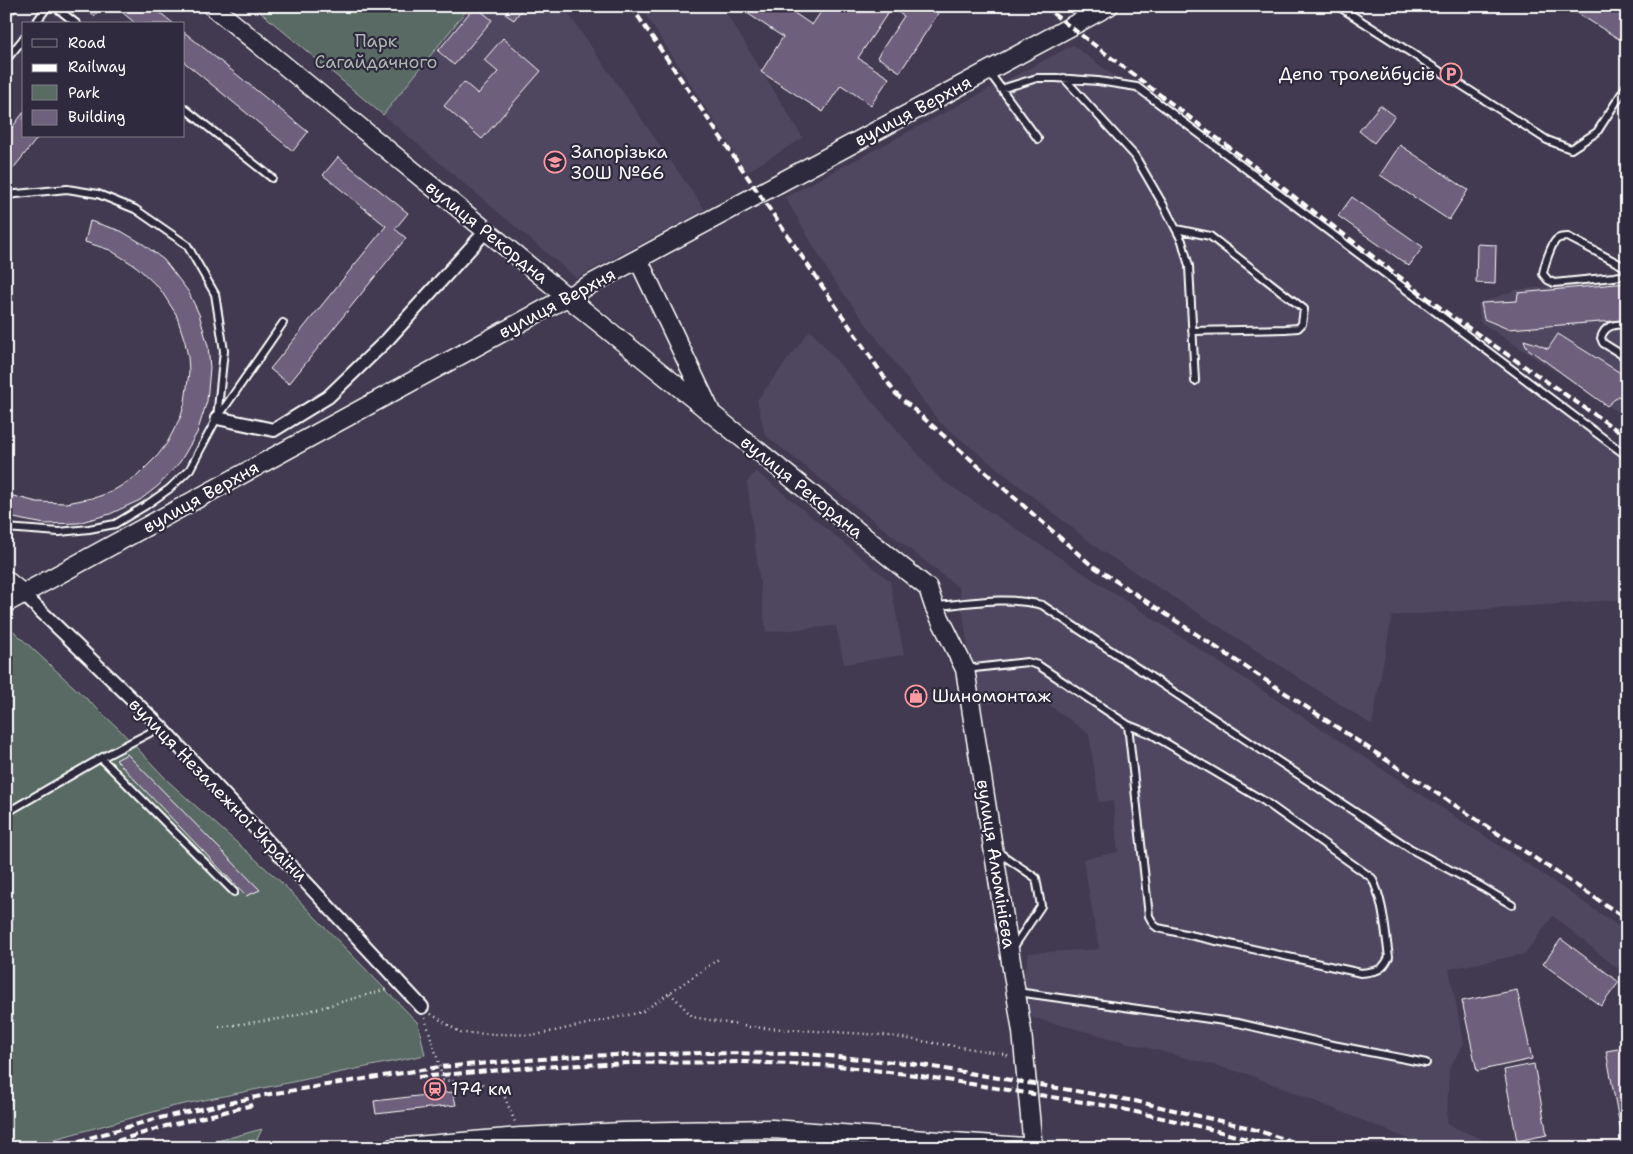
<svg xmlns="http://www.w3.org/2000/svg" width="1633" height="1154" viewBox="0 0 1633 1154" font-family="'Shantell Sans',sans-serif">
  <rect width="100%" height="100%" fill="#423a50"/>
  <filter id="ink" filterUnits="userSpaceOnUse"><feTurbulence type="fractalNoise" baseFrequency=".02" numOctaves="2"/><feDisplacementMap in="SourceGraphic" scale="10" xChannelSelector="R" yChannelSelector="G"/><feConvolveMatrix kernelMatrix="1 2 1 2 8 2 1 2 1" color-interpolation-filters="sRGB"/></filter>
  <g filter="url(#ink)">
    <path fill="#4f465e" d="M470,6H563L705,210L576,278L383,115Z
      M640,6H722L803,138L747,172Z
      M1073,45L1410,299L1627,460V599L1392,616L1372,725L1100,550L939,422L832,278L785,197Z
      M1627,279V418L1480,322L1478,304L1515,290Z
      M810,330L940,479L1538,871L1627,932V955L1617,968L1553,916L1525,954L1449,969L1464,1043L1449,1069L1447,1124L1502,1148H1431L1247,1074L1026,1016L1021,988L1029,953L1099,949L1083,859L1118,852L1113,801L1099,802L1089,734L1043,701L976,704L959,588L765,435L757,400Z
      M756,471L890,581L904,655L844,664L836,626L766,632L747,482Z"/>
    <path fill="#596b63" stroke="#acb5b1" d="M253,6H470L383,115Z
      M6,624L118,728L170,783L282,883L418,1023L425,1055L175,1106L22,1148H6Z
      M262,1129L253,1148H191Z"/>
    <path fill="#6e617d" stroke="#fff" d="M6,6H20L6,23Z
      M81,6H102L94,16Z
      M115,6H152L174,24H136Z
      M475,6L492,20L454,65L438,51Z
      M511,6H524L514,20L505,14Z
      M738,6H784L812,25L825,6H943L900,72L877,57L904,16L891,8L858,58L889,78L871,105L841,85L823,112L761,72L783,37L738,7Z
      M1566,6H1627V25L1619,39Z
      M184,32L308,132L293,151L184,62Z
      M503,38L541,71L482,139L444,106L464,82L478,94L498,72L484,60Z
      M1380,105L1395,116L1374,143L1359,131Z
      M24,112V136H39L12,170L6,166V135Z
      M1400,145L1468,190L1449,220L1380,175Z
      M338,157L408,213L395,229L406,238L289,384L270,369L386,226L323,175Z
      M1352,197L1423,247L1409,266L1338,216Z
      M90,221L121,231L143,244L164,260L188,291L199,314L208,346L210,368L207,401L197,433L180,462L158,486L140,500L110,514L78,523L45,524L23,520L6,516V494L37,502L67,503L97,497L111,492L137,476L158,455L167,443L181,416L185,402L189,372L188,357L185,342L176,314L160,289L137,267L110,250L85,242Z
      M1477,244L1496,245L1495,284L1476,283Z
      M1627,283V320L1508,329L1484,319L1481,303L1517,301L1518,293Z
      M1558,334L1627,377V396L1622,393L1607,406L1527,348L1524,340L1537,344L1548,349Z
      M1627,335V355L1623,352L1621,336Z
      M127,754L260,890L246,896L116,760Z
      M1561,939L1619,982L1601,1006L1543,964Z
      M1517,990L1532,1059L1477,1071L1462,1001Z
      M1624,1048L1627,1066V1148H1624L1606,1051Z
      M1534,1064L1547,1135L1517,1141L1504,1070Z
      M453,1092L456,1105L376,1114L374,1101Z"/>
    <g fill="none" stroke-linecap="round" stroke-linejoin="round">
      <g stroke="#fff" stroke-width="10">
        <path id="lane" d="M54,6L77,24
          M1338,6L1547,140L1571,149L1597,132L1627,85
          M35,24L48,6
          M6,60L24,38
          M989,72L1038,139
          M1064,78L1135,156L1164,206L1182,241L1189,266L1195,381
          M1001,89L1037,78H1056L1098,81L1137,87L1627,456
          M184,108L272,178
          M6,195L67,189L98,194L135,209L187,245L215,294L224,351L217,418L190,469L169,489L145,506L115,524L89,529L59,532L6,528
          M1176,229L1210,236L1304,309L1302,324L1298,328L1285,329L1192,331
          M1627,268L1568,237C1563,237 1559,237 1556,240C1551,245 1544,266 1543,274L1548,280L1554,283L1614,277L1627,275
          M1627,324C1615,325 1605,324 1601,338L1603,343L1627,358
          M218,417L283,323
          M936,606C971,603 1008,596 1042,605L1411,849L1482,887L1512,905
          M966,669L1027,662L1038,665L1128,725L1149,916L1154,925L1158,928L1361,973C1376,971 1382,972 1389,957C1385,931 1384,902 1372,878L1264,801L1151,734L1128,725
          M101,758L234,892
          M6,813L101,758L161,727
          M998,852L1036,878L1041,906L1013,948
          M1017,992L1238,1023L1328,1044L1426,1063
          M698,1148L709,1132"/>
      </g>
      <g stroke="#fff" stroke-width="16">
        <path id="street" d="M217,418L274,430L328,397L388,339L486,231
          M23,594L161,727L422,1007"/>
      </g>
      <g stroke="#fff" stroke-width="21">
        <path id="secondary" d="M212,6L567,297L928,588L934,606L965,669L1022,1032L1033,1148
          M638,259L710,410
          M6,580L23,594
          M6,603L567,297L1109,6
          M710,1130L731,1148
          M393,1148L520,1137L623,1132L772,1129L1037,1148"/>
      </g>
      <path stroke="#fff" stroke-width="2.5" stroke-dasharray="1 4" stroke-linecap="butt" d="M670,993L693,1017L749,1027L883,1035L1005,1054L1010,1057
        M431,1014L461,1033L536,1035L642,1012L720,958
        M425,1018L440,1067L442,1080L500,1086L515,1122
        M219,1027L285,1018L387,989"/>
      <use href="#lane" stroke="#2f2a3d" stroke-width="6"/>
      <use href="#street" stroke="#2f2a3d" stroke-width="12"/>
      <use href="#secondary" stroke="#2f2a3d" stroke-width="18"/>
      <path stroke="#fff" stroke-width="4" stroke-dasharray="8 4" stroke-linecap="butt" d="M631,6L895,393L1090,564L1627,919
        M1043,6L1450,315L1627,437
        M418,1077L537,1067L630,1063L745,1062L838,1066L915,1075L1114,1107L1206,1128L1280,1148
        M55,1148L155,1119L270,1094L440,1067L579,1056L703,1053L806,1054L915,1064L1135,1101L1246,1127L1313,1148
        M94,1148L166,1126L253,1105"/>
    </g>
  </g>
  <defs>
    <g id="parking-ring" transform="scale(1.125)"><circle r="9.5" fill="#2f2a3d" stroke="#ff9aa2" stroke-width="1.5"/><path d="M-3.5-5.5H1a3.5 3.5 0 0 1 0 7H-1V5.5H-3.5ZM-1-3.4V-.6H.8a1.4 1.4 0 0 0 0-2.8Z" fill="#ff9aa2"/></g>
    <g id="school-ring" transform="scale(1.125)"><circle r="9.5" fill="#2f2a3d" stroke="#ff9aa2" stroke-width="1.5"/><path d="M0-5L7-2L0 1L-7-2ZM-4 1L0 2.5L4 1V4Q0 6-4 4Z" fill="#ff9aa2"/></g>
    <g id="shop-ring" transform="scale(1.125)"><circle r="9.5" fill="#2f2a3d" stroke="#ff9aa2" stroke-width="1.5"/><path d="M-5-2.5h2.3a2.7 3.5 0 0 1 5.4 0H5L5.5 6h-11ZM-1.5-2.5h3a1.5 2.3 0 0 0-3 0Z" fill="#ff9aa2"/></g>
    <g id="station-ring" transform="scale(1.125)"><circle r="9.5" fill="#2f2a3d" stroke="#ff9aa2" stroke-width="1.5"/><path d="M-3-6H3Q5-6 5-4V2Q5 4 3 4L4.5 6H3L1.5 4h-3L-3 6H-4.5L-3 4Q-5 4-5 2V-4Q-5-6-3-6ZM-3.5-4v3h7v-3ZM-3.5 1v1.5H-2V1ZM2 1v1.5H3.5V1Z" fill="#ff9aa2"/></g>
  </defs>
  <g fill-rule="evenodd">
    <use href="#parking-ring" x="1451" y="74"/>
    <use href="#school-ring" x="555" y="162"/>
    <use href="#shop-ring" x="916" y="696"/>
    <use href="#station-ring" x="435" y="1089"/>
  </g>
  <g text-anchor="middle" stroke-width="4.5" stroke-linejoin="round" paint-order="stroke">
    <g font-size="18" fill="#acb5b1" stroke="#2f2a3d">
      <text x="376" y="47">Парк<tspan x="376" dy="21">Сагайдачного</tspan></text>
    </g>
    <g font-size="18" fill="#fff" stroke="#2f2a3d" text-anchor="start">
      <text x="1435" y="80" text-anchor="end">Депо тролейбусів</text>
      <text x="571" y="158">Запорізька<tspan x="571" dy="21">ЗОШ №66</tspan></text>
      <text x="932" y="702">Шиномонтаж</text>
      <text x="451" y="1095">174 км</text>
    </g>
    <g font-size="18" fill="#fff" stroke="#2f2a3d">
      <text transform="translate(913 111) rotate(-28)" y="6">вулиця Верхня</text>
      <text transform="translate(487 232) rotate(39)" y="6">вулиця Рекордна</text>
      <text transform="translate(557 303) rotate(-28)" y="6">вулиця Верхня</text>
      <text transform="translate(802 487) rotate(39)" y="6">вулиця Рекордна</text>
      <text transform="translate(201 497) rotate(-29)" y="6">вулиця Верхня</text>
      <text transform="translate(218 790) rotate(46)" y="6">вулиця Незалежної України</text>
      <text transform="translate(996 864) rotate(81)" y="6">вулиця Алюмінієва</text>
    </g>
  </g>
  <rect width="1633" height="1154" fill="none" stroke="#2f2a3d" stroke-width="25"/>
  <rect x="12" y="12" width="1608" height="1129" fill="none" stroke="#fff" stroke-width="2" filter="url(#ink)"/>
  <rect x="22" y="22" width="162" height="115" fill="#2f2a3d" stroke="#827f8b"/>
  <rect x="32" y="39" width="25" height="8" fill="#2f2a3d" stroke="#827f8b"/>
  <text x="68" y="48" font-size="15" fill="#ffffff">Road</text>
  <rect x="32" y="64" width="25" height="8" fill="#ffffff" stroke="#827f8b"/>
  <text x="68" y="72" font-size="15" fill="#ffffff">Railway</text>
  <rect x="32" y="85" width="25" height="15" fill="#596b63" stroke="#827f8b"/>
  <text x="68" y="98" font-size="15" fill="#ffffff">Park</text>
  <rect x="32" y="110" width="25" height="15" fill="#6e617d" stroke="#827f8b"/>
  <text x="68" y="122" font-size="15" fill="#ffffff">Building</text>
</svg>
